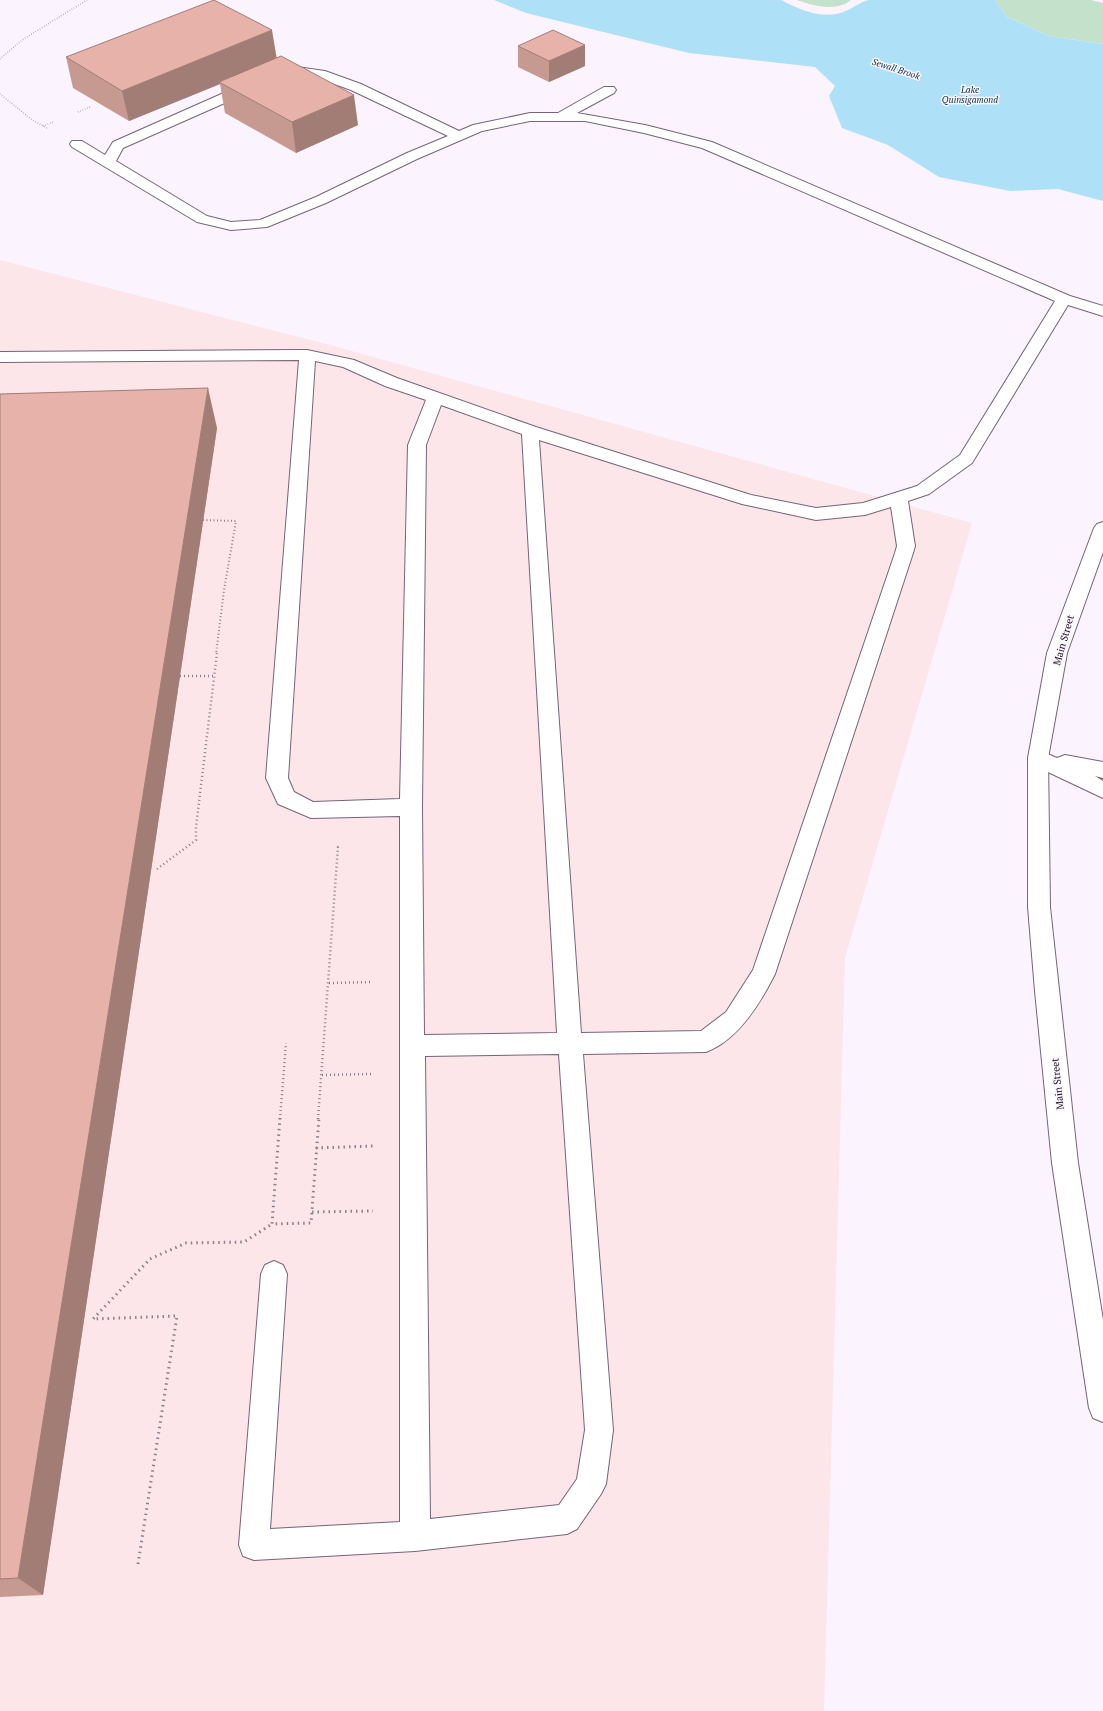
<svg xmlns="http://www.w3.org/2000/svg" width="1103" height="1711" viewBox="0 0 1103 1711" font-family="'PT Serif',serif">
  <rect width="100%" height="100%" fill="#fbf3fe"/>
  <path fill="#fce6ea" d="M0,260L330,345L972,523L845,958L824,1711H0Z"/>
  <path fill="#c4e1cb" d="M797,0H851C837,12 813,6 797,0Z
    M995,0H1091L1103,3V44L1049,36L1007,17Z"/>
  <path fill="#aee1f8" d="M494,0H781C802,11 825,21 848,10C854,7 864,0 870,0C911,0 953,0 995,0L1007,17L1049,36L1103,44V201L1058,189L1010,191L939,177L888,145L842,128L829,96L835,86L815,67L689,53L526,13Z"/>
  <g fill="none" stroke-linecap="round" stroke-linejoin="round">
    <g stroke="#75647a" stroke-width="2">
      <path id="minor" d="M290,66L325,71L361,84L459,131L473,125L530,113H558L604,87H614L616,90L614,93L577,113L645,125L712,142L1070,296L1103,306V316L1068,305L972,463L929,494L908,501L915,546L913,553L775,974C760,1004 738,1040 706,1052L583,1054L613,1430L606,1484L601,1494L577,1529L567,1534L415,1551L254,1560L243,1556L239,1545L261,1274L265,1265L274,1261L283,1265L287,1274L270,1529L400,1522V816L311,818L278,804L266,778L299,360L0,362V352L307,350L354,360L397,378L536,427L751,495L816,508L863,503L917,486L960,455L1055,301L702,148L644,133L585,121H530L482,131L417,159L326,203L267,227L231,230L197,222L72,147L70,144L72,141H82L105,155L113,142L244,84H254L256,87L254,90L123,148L116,161L207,216L231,222L260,220L316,197L407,153L448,136L351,90L318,78L286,75L280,71L281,68ZM315,361L343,367L385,386L426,400L408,445L400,799L313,802L294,792L288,778ZM441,405L522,434L557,1033L424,1035L422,807L426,445ZM539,440L742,504L816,520L865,515L891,507L897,546L895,553L753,970L726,1012L701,1031L581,1033ZM559,1054L585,1430L577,1479L559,1505L430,1519L425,1056Z
        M1038,750L1057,758L1065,755L1103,762V778L1095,776L1103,781V798L1031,764L1028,758L1031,752Z"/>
    </g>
    <g stroke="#75647a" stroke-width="2">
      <path id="major" d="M1103,522V552L1067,653L1048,758L1050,907L1078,1163L1103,1320V1422L1093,1418L1089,1408L1052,1163L1035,991L1028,907V758L1047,653L1094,528L1097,524Z"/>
    </g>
    <path stroke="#89828c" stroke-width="1.5" stroke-dasharray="0.5 2" stroke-linecap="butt" d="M0,59L22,40L87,0
      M0,94L31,119L48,129
      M78,112L90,107
      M43,126L53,122"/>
    <path stroke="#89828c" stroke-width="2" stroke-dasharray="1 2.5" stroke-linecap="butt" d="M203,520L236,521L224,590L216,654"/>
    <path stroke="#89828c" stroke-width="2.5" stroke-dasharray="1 3" stroke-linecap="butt" d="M180,676H214
      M157,869L196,840V827L217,653
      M329,983L372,982
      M322,1075L372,1074
      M280,1119L286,1043
      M318,1119L338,847H341"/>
    <path stroke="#89828c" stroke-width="3" stroke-dasharray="1.5 4" stroke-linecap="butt" d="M280,1118L272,1224L311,1223L319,1118
      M316,1148L374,1146
      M312,1212L373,1211
      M138,1564L177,1316L93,1319L150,1259L186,1243L244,1242L272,1224"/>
    <use href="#minor" fill="#fff" fill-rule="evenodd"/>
    <use href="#major" fill="#fff" fill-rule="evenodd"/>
  </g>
  <path fill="#c69991" d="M585,45V66L549,82L518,67V46Z
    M66,57L276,58L358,125L296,153L225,113L220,84L129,121L73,88Z
    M0,394L217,428L43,1595L0,1597Z"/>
  <path fill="#a17d76" d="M272,30L277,60L219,82L220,84L129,121L122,91Z
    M585,45V66L549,82V61Z
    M354,95L358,125L296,153L292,122Z
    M208,388L217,428L43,1595L18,1578Z"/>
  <path fill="#e6b2a9" stroke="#a17d76" d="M214,0L272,30L122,91L66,57Z
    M553,30L585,45L549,61L518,46Z
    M281,56L354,95L292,122L219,82Z
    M208,388L18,1578L0,1579V394Z"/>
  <g text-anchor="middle" stroke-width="3" stroke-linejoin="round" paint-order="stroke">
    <g font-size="9" font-style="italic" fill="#033242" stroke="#fbf3fe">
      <text transform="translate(896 69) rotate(18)" y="3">Sewall Brook</text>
      <text x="970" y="93">Lake<tspan x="970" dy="10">Quinsigamond</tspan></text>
    </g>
    <g font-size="10" fill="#160f18" stroke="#fbf3fe">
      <text transform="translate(1063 640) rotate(-74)" y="4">Main Street</text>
      <text transform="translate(1057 1084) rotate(-96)" y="4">Main Street</text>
    </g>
  </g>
</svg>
